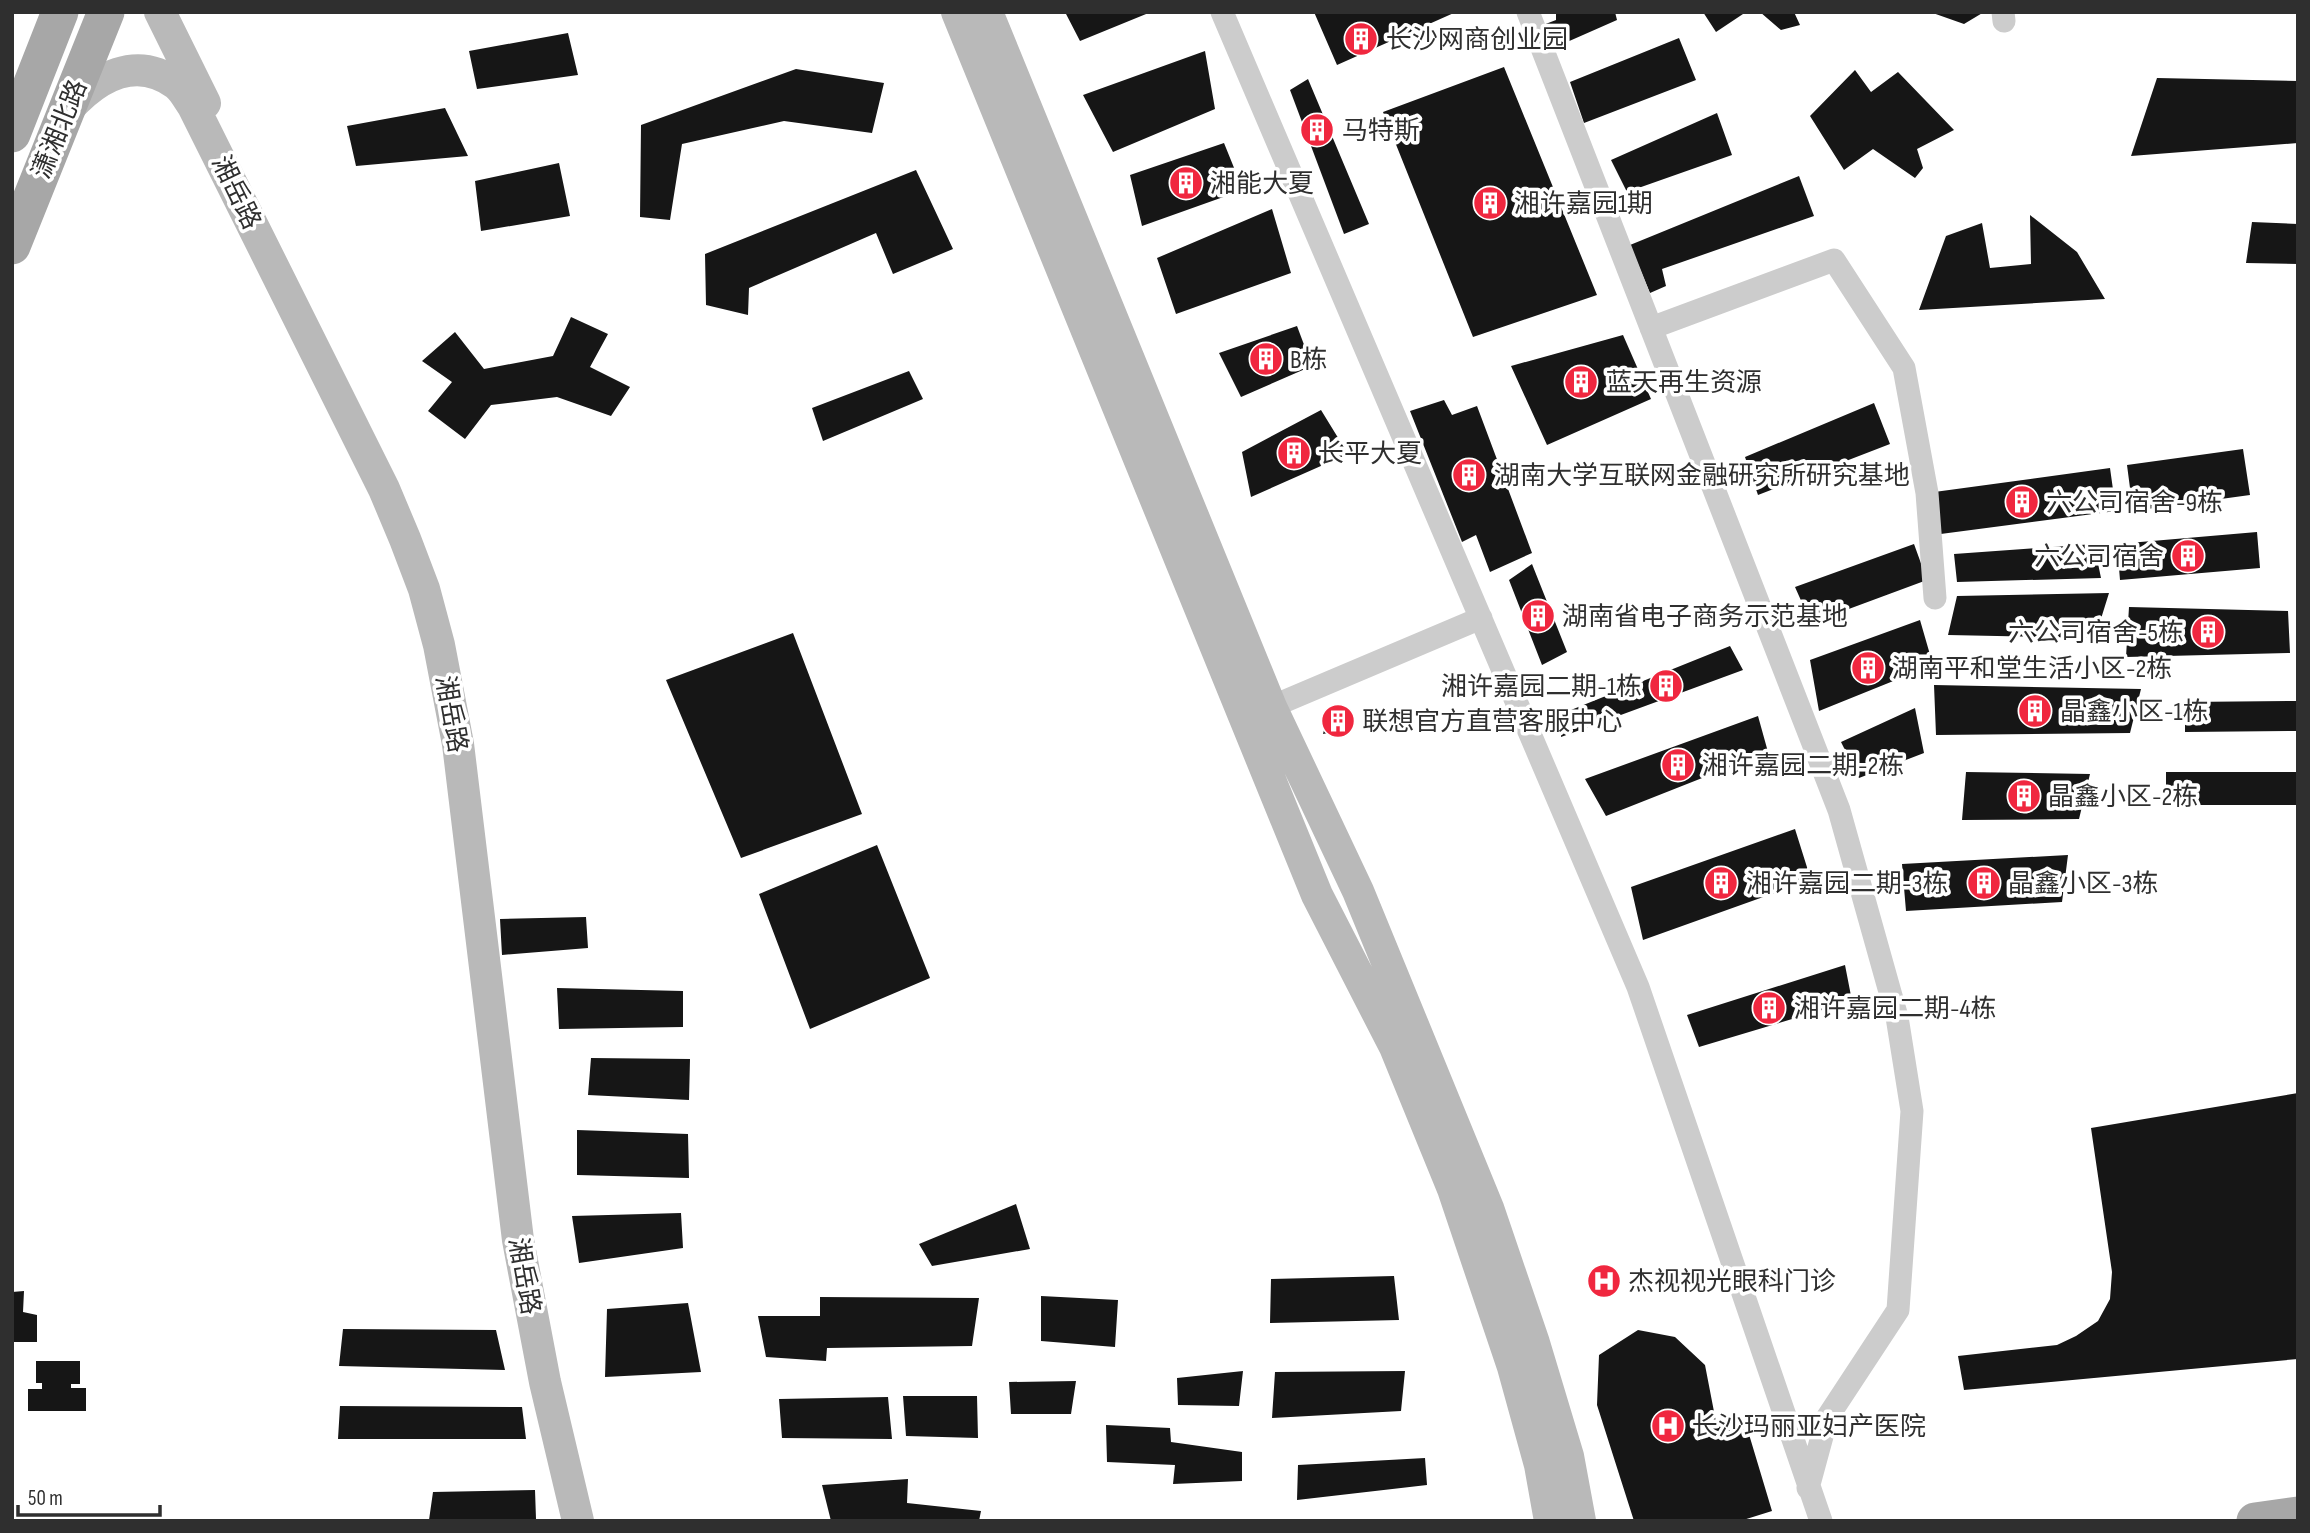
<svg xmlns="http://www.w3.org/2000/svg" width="2310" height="1533" viewBox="0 0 2310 1533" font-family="'Sofia Sans Condensed','Noto Sans SC',sans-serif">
  <rect width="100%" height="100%" fill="#fff"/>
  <path fill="#161616" d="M1065,12H1151L1080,41Z
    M1314,12H1456L1337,65Z
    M1556,12H1615L1617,20L1558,46L1543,25L1556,20Z
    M1703,12H1746L1716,32Z
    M1760,12H1794L1800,25L1781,30Z
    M1930,12H1984L1964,24Z
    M568,33L578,75L477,89L469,51Z
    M1679,38L1696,80L1584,123L1570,82Z
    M1205,51L1215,109L1113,152L1083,95Z
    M1504,67L1597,295L1473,337L1383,112Z
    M796,69L884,83L872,133L784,121L682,144L670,220L640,217L641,125Z
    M1855,70L1871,92L1898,72L1954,130L1917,149L1923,168L1915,178L1873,149L1844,170L1810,116Z
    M2157,78L2298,81V143L2131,156Z
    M1308,79L1369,224L1344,234L1290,90Z
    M445,108L468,156L356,166L347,126Z
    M1717,113L1732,155L1627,192L1611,160Z
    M1224,143L1243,190L1142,226L1130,175Z
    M559,163L570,216L481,231L475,181Z
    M916,170L953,249L893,274L876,233L749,288L748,315L706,305L705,254Z
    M1799,176L1814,216L1662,269L1666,286L1650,293L1630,245Z
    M1272,209L1291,273L1176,314L1157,258Z
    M2030,215L2077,252L2105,299L1919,310L1946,236L1982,223L1990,268L2031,264Z
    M2252,222L2298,224V264L2246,263Z
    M571,317L608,334L590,367L630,387L611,416L557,397L491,405L465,439L428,411L452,382L422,361L455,332L484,369L553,356Z
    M1297,326L1312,366L1241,397L1219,353Z
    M1623,335L1651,399L1547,445L1511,366Z
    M909,371L923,399L823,441L812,408Z
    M1444,400L1452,415L1477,406L1532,553L1490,572L1476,535L1462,542L1410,411Z
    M1874,403L1890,444L1758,495L1745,457Z
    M1321,410L1348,454L1251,497L1242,452Z
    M2243,449L2250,495L2133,511L2127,465Z
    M2110,468L2116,511L1933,535L1927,493Z
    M2257,532L2260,568L2120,580L2117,544Z
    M1914,544L1927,580L1811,623L1795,587Z
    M2094,544L2101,578L1957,582L1954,554Z
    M1532,564L1567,652L1542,665L1509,580Z
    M2109,593L2095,638L1948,635L1957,596Z
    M2129,607L2288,611L2290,653L2126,657Z
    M1920,620L1933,665L1819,711L1810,660Z
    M793,633L862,814L741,858L666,680Z
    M1730,646L1743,670L1561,737V714Z
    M1934,685L2141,689L2130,733L1936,735Z
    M2298,701V731L2185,732V702Z
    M1915,708L1924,753L1859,778L1841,742Z
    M1346,712L1352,728L1323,734L1328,714Z
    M1758,716L1768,752L1606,816L1585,779Z
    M1966,772L2090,774L2079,819L1962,820Z
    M2166,772H2298V805H2166Z
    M1795,829L1811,880L1643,940L1631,887Z
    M877,845L930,978L810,1029L759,894Z
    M2068,855L2062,902L1906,911L1902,864Z
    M586,917L588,948L502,955L500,919Z
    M1845,965L1852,1001L1699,1047L1687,1015Z
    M557,988L683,991V1027L559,1029Z
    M591,1058L690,1059L689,1100L588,1095Z
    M2298,1093V1359L1964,1390L1958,1356L2057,1345L2076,1336L2098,1321L2110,1299L2112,1272L2091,1128Z
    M577,1130L688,1134L689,1178L577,1175Z
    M1016,1204L1030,1249L932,1266L919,1244Z
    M681,1213L683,1248L579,1263L572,1216Z
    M1394,1276L1399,1320L1270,1323L1271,1279Z
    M24,1291L23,1312L37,1315V1342H12V1292Z
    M1041,1296L1118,1300L1115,1347L1041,1341Z
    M820,1297L979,1298L972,1346L827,1348L826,1361L766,1357L758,1316H820Z
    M688,1303L701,1372L605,1377L607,1309Z
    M343,1329L496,1330L505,1370L339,1366Z
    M1638,1330L1675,1337L1705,1365L1716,1422L1748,1431L1772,1511L1740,1521H1634L1597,1405L1599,1355Z
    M36,1361H80V1384H71V1388H86V1411H28V1389H42V1383H36Z
    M1243,1371L1239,1406L1178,1405L1177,1378Z
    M1405,1371L1401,1411L1272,1418L1275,1372Z
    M1076,1381L1071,1414H1011L1009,1382Z
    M903,1396H977L978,1438L906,1436Z
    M888,1397L892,1439L782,1438L779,1399Z
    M340,1406L522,1407L526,1439H338Z
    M1106,1425L1170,1428L1171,1442L1242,1452V1481L1173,1484L1175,1465L1107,1462Z
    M1425,1458L1427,1485L1297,1500L1298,1465Z
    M908,1479L907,1503L981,1511L979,1521H831L822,1485Z
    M535,1490L536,1519L429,1520L433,1492Z"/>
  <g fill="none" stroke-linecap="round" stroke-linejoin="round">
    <path stroke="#ccc" stroke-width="23" d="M1222,12L1638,987L1821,1521
      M1528,12L1839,810L1897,1017L1912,1111L1898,1310L1827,1418L1808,1488
      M2003,12L2004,21
      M1651,328L1834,260L1904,368L1927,493L1935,598
      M1271,707L1481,618"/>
    <path stroke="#b9b9b9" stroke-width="32" d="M160,12L205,103
      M957,12L1317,895L1395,1047L1453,1189L1513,1367L1540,1465L1550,1521
      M987,12L1271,707L1358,891L1488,1208L1534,1343L1568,1456L1580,1521
      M68,109C96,78 136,54 176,84C183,89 188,99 193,106L384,489L405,539L424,589L439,645L458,744L518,1240L545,1382L578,1521"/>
    <path stroke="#a7a7a7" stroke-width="37" d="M12,134L60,12
      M12,246L106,12
      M2255,1521L2298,1515"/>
  </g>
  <defs>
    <g id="building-disc" transform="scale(1.75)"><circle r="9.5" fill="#f0273f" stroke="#fff"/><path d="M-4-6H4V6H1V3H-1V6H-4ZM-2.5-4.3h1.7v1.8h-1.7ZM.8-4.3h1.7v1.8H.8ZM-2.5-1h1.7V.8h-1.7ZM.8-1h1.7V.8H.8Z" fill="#fff"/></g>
    <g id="hospital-disc" transform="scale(1.75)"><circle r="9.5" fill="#f0273f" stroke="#fff"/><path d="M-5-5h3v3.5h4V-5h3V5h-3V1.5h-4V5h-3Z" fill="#fff"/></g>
  </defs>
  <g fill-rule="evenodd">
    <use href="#building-disc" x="1361" y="39"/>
    <use href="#building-disc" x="1317" y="130"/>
    <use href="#building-disc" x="1186" y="183"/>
    <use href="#building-disc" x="1490" y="203"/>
    <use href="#building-disc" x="1266" y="359"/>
    <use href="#building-disc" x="1581" y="382"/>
    <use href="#building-disc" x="1294" y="453"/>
    <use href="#building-disc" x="1469" y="475"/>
    <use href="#building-disc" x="2022" y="502"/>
    <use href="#building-disc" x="2188" y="556"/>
    <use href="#building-disc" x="1538" y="616"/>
    <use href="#building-disc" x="2208" y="632"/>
    <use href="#building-disc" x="1868" y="668"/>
    <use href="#building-disc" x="1666" y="686"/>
    <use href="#building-disc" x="2035" y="711"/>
    <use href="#building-disc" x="1338" y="721"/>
    <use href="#building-disc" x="1678" y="765"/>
    <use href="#building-disc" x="2024" y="796"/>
    <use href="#building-disc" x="1721" y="883"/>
    <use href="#building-disc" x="1984" y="883"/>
    <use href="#building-disc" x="1769" y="1008"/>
    <use href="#hospital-disc" x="1604" y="1281"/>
    <use href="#hospital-disc" x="1668" y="1426"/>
  </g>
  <g text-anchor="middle" stroke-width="7" stroke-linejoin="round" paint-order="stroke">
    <g font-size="26" fill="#2f2f2f" stroke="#fff" text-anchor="start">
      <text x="1386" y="48">长沙网商创业园</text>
      <text x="1342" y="139">马特斯</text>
      <text x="1210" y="192">湘能大夏</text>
      <text x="1514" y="212">湘许嘉园1期</text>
      <text x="1290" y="368">B栋</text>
      <text x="1606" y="391">蓝天再生资源</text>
      <text x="1318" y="462">长平大夏</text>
      <text x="1494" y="484">湖南大学互联网金融研究所研究基地</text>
      <text x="2046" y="511">六公司宿舍-9栋</text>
      <text x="2164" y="565" text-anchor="end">六公司宿舍</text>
      <text x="1562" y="625">湖南省电子商务示范基地</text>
      <text x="2184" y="641" text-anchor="end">六公司宿舍-5栋</text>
      <text x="1892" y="677">湖南平和堂生活小区-2栋</text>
      <text x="1642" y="695" text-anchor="end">湘许嘉园二期-1栋</text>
      <text x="2060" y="720">晶鑫小区-1栋</text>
      <text x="1362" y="730">联想官方直营客服中心</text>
      <text x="1702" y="774">湘许嘉园二期-2栋</text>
      <text x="2048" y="805">晶鑫小区-2栋</text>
      <text x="1746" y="892">湘许嘉园二期-3栋</text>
      <text x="2008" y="892">晶鑫小区-3栋</text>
      <text x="1794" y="1017">湘许嘉园二期-4栋</text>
      <text x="1628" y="1290">杰视视光眼科门诊</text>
      <text x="1692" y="1435">长沙玛丽亚妇产医院</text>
    </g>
    <g font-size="26" fill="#2f2f2f" stroke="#fff">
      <text transform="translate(59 129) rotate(-68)" y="9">潇湘北路</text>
      <text transform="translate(237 192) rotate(64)" y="9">湘岳路</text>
      <text transform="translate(452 714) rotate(80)" y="9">湘岳路</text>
      <text transform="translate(525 1276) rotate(80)" y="9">湘岳路</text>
    </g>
  </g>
  <rect width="2310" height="1533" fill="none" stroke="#2f2f2f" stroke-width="28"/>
  <path d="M18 1505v10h142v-10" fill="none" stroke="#2f2f2f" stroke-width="3.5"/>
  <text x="28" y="1505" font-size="21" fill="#2f2f2f" stroke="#ffffff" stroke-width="5" paint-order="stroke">50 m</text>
</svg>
